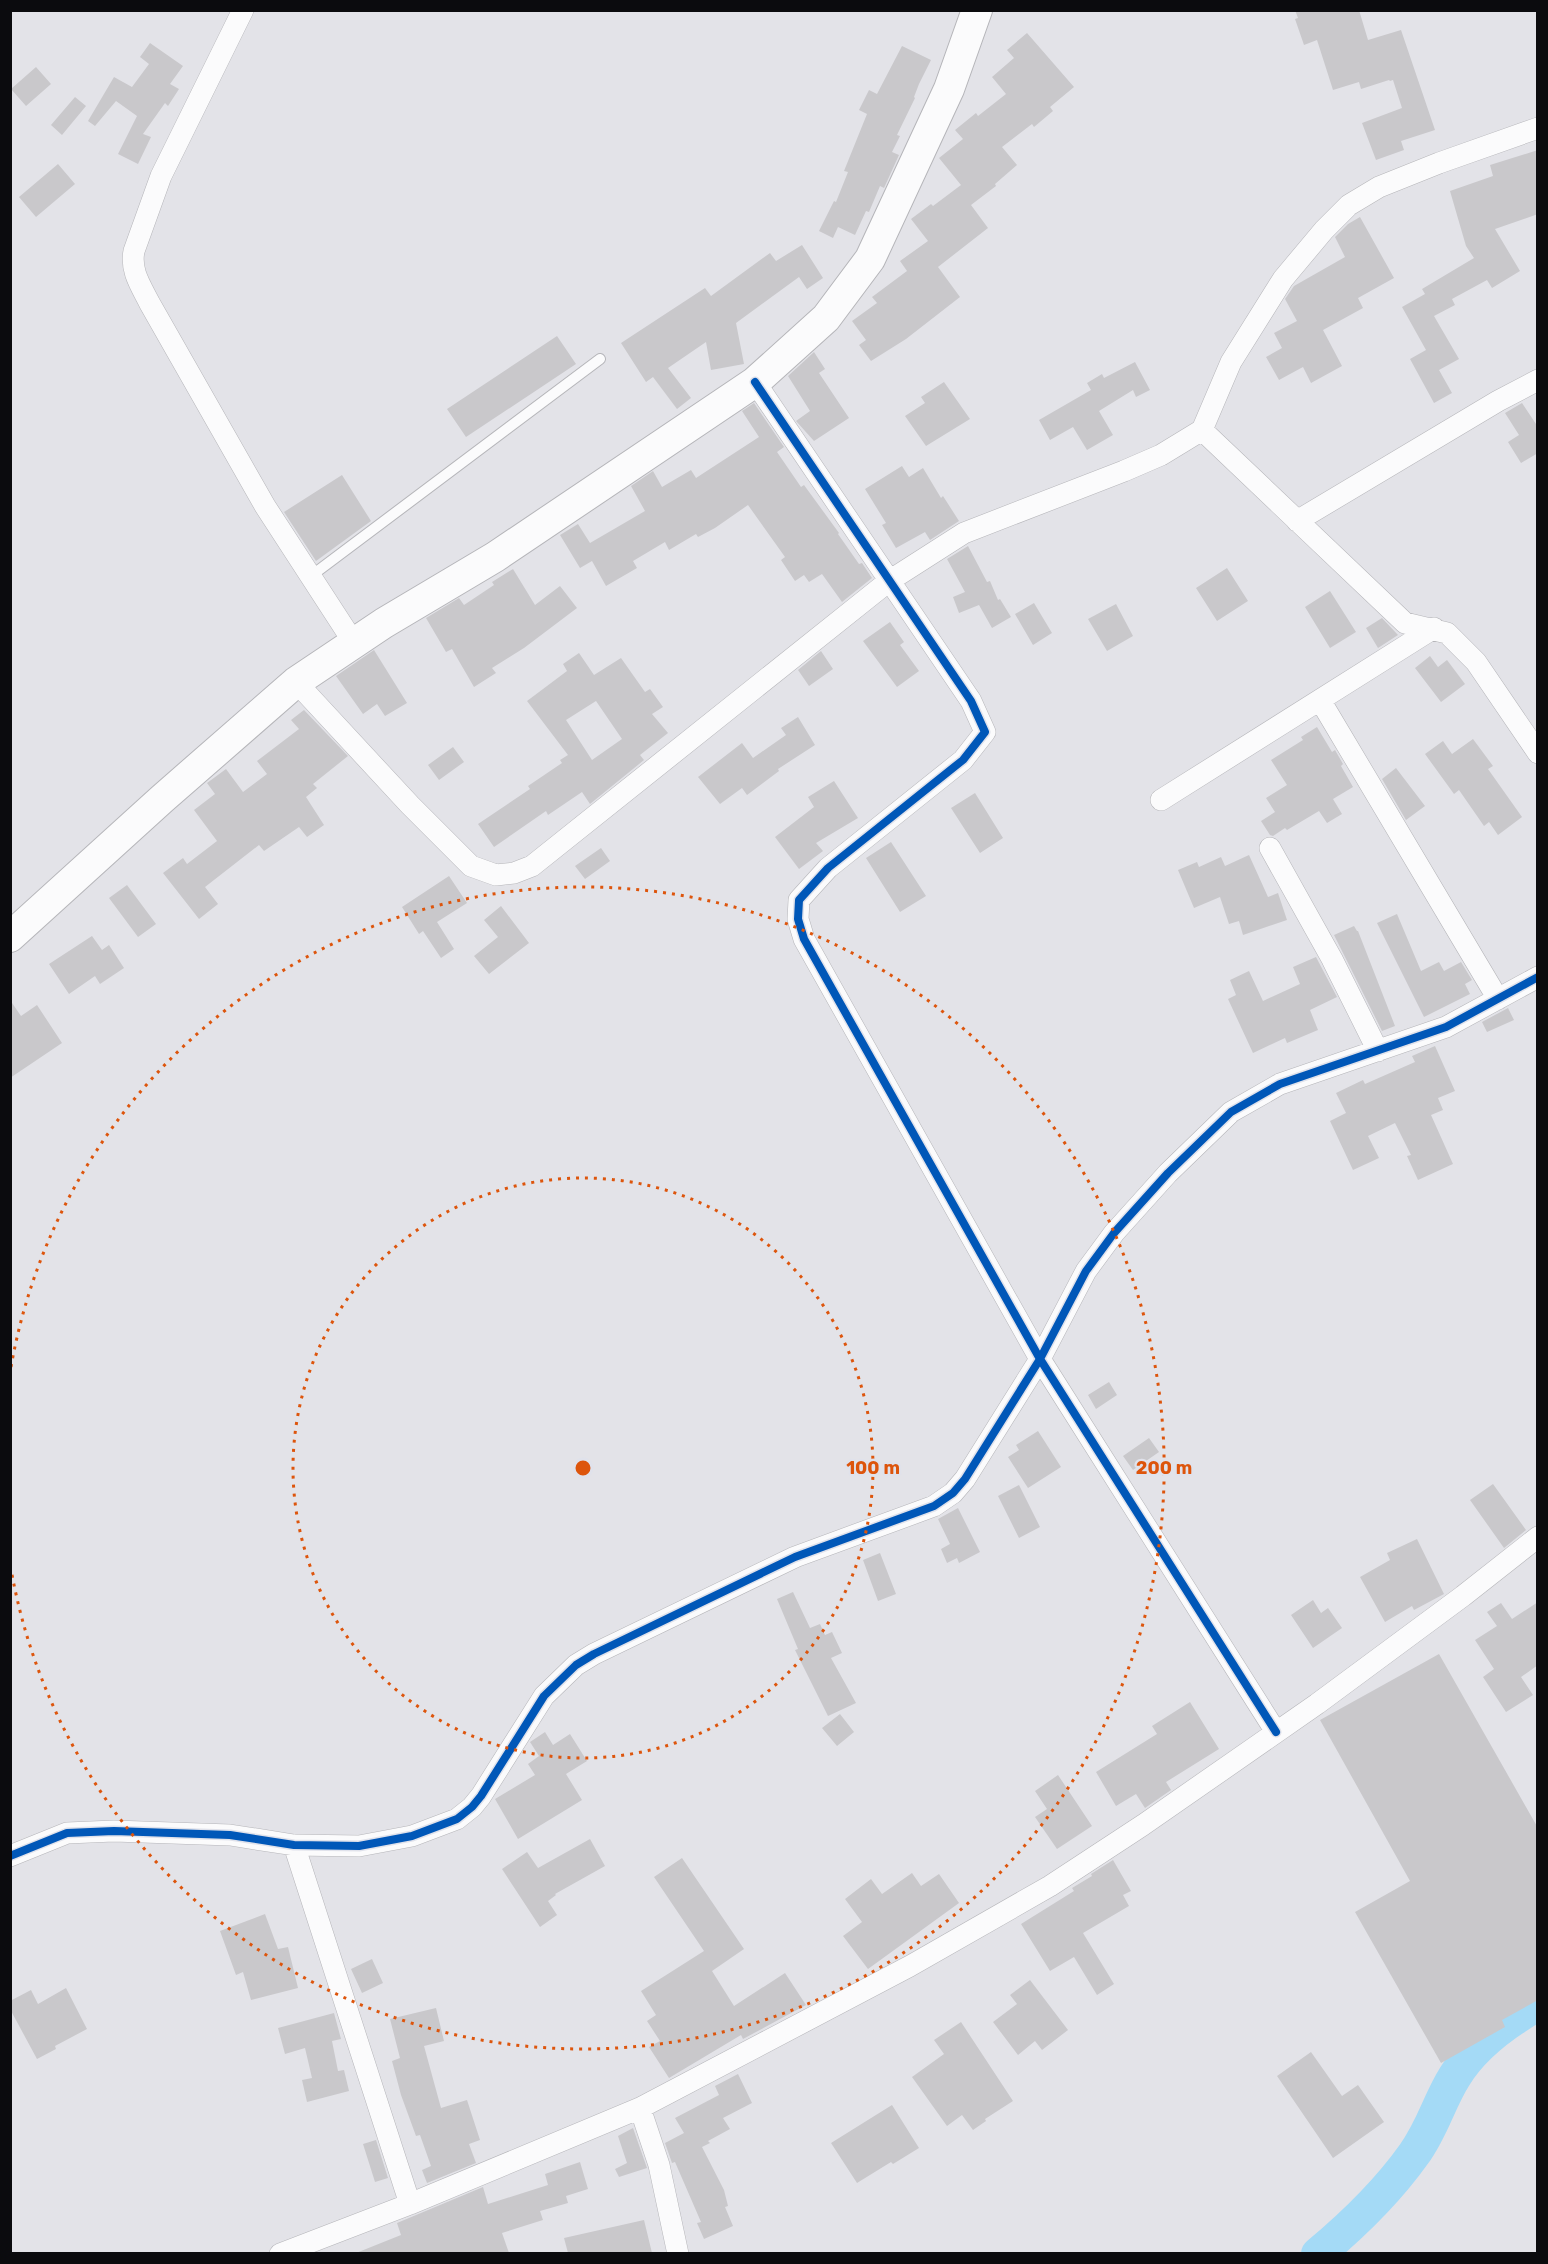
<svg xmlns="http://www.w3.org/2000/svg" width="1548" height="2264" viewBox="0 0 1548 2264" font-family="Rubik,sans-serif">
  <rect width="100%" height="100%" fill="#e3e3e8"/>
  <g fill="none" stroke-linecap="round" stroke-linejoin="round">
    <path stroke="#a4daf6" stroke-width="34" d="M1318,2254C1354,2224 1387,2192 1414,2154C1433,2128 1439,2101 1455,2076C1474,2045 1506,2022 1538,2004"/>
  </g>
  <path fill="#c9c8cb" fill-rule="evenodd" d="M1295,10H1359L1368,40L1401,30L1435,130L1401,141L1404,150L1376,160L1362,123L1402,108L1393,80L1390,81L1389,80L1361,89L1359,82L1333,90L1317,40L1304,45L1295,19L1298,18Z
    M1027,33L1074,87L1050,107L1053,111L1034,127L1032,124L1002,147L1017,165L995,184L996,186L971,205L988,228L938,267L960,297L906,339L871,361L859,345L866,340L852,321L877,303L872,297L907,271L900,261L928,241L911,219L931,204L933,206L961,185L939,158L963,139L955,130L976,113L978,116L1006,94L992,77L1014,58L1007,50Z
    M150,43L183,66L170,84L179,89L168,106L165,103L143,134L151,137L138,164L118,154L137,116L116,101L95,126L88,121L114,77L132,87L149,64L140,57Z
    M902,46L931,60L919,84L914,97L915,98L897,135L900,136L892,152L899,155L884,188L880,186L869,212L866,211L855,235L838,227L833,238L819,231L834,201L836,202L848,172L844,171L867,114L859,110L869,90L877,94Z
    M36,67L51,84L26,106L11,89Z
    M75,97L86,106L62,135L51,125Z
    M1538,150V214L1495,229L1520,271L1492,288L1487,280L1452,299L1455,305L1434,316L1459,359L1439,370L1452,393L1434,403L1410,359L1426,350L1402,307L1425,294L1422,289L1474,258L1466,246L1450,191L1493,176L1490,165Z
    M58,164L75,184L36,217L19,197Z
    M1360,217L1394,278L1358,298L1363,308L1323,330L1342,366L1311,383L1303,367L1279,380L1266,357L1282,348L1274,333L1297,321L1285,299L1294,286L1345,257L1335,237L1348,224Z
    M802,245L823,278L807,289L799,277L736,323L744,364L711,370L706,342L668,368L691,398L677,409L653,377L646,382L621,343L705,288L711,296L770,253L776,261Z
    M557,336L576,364L466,437L447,409Z
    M814,352L825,369L819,373L849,418L814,441L796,421L810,411L788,376Z
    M1135,362L1150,390L1136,397L1133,390L1099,411L1113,435L1087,450L1073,427L1050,440L1039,420L1091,390L1087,383L1102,374L1104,378Z
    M944,382L970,419L926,446L905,416L925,403L921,397Z
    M754,403L784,447L777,452L801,487L804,485L839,533L838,534L859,564L862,563L872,578L842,602L822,574L809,582L804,575L795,581L781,560L785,557L748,505L715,528L698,537L696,534L669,550L665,542L633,561L637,568L606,586L592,561L580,568L560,535L578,524L590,543L645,511L631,486L653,471L662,487L691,470L696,478L759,437L742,411Z
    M1522,403L1538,427V453L1521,463L1508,442L1519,435L1505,413Z
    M902,466L909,477L923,468L941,498L943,496L959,521L930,540L925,532L896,548L882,525L886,523L865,489Z
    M342,475L371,521L316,561L284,512Z
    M968,546L987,582L990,581L998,600L1000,599L1011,617L992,628L979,605L959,613L953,597L965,592L947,559Z
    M1227,568L1248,601L1217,621L1196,588Z
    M513,569L535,605L560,586L577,608L524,648L492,668L496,673L474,687L452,649L446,652L426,618L459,598L464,605L494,585L492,582Z
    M1330,591L1356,632L1330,648L1305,607Z
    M1034,603L1052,633L1033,645L1015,614Z
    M1116,604L1133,636L1107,651L1088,619Z
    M1382,618L1398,635L1378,648L1366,628Z
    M890,622L904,642L900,645L919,671L897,687L863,641Z
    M374,650L407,703L385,716L377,704L363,714L336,676Z
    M821,651L833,669L809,686L798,670Z
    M579,653L594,675L621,658L645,692L650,689L663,707L652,714L668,733L640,755L644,760L590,804L582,792L548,815L546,811L494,847L478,824L530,789L528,786L562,763L560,760L568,755L527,701L567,671L563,664ZM596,701L622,739L592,760L566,720Z
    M1430,656L1438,667L1447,660L1465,684L1441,702L1415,668Z
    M304,710L348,756L313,784L317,788L306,797L324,825L307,837L299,827L264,851L259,845L205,887L218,904L199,919L163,873L183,858L187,864L217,841L194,810L215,794L207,783L226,769L243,792L267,774L257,761L299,729L291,720Z
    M798,717L815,745L778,769L779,771L747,795L742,788L720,804L698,777L742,743L753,758L786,735L781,728Z
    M1317,727L1332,752L1335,750L1343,764L1341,766L1353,787L1333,799L1342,814L1327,823L1319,811L1287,830L1285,828L1273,836L1270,835L1261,821L1275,812L1266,798L1287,785L1271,760L1303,740L1301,737Z
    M1473,739L1493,766L1488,769L1522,817L1498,835L1489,822L1484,826L1459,790L1454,794L1425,754L1443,741L1452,754Z
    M453,747L464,762L439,780L428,765Z
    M1396,768L1425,806L1406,820L1382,779Z
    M834,781L858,818L816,843L823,851L799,869L775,837L814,807L808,797Z
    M975,793L1003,838L980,853L951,808Z
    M891,842L926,896L900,912L866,858Z
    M601,848L610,861L585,879L575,866Z
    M1249,855L1268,897L1278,893L1287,920L1243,935L1239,921L1229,924L1220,897L1194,908L1178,870L1197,862L1199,867L1221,857L1225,866Z
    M449,876L467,903L437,922L454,949L441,958L423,931L419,934L402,907Z
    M127,885L156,924L138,937L109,898Z
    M501,906L529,943L489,974L474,956L498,937L484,920Z
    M1397,914L1421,971L1439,962L1444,971L1461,962L1472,980L1465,984L1470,994L1424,1017L1377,923Z
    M1354,926L1357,931H1358L1395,1026L1382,1031L1334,935Z
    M92,936L102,950L109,945L124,968L100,984L95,976L69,994L49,964Z
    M1316,957L1337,997L1310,1010L1318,1030L1287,1043L1285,1038L1253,1053L1228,999L1236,995L1230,980L1249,971L1263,1001L1300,984L1293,967Z
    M10,1000L21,1016L37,1005L62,1043L10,1078Z
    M1508,1008L1514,1020L1487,1032L1482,1022Z
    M1435,1046L1455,1091L1438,1098L1443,1110L1431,1115L1453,1164L1418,1180L1407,1156L1411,1155L1395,1123L1368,1136L1379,1158L1353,1170L1330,1121L1346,1113L1336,1093L1363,1080L1365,1084L1415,1062L1412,1056Z
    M1109,1382L1117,1395L1096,1409L1088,1395Z
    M1038,1431L1061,1467L1028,1488L1008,1457L1019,1450L1016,1445Z
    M1149,1438L1159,1452L1133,1470L1123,1456Z
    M1493,1484L1526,1530L1504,1548L1470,1500Z
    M1019,1485L1040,1527L1019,1538L998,1496Z
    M958,1508L980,1552L959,1563L957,1558L947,1563L941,1549L950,1544L938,1519Z
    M1417,1539L1444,1594L1414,1610L1412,1606L1385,1622L1360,1577L1390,1560L1387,1553Z
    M880,1553L896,1594L878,1601L863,1560Z
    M793,1592L810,1628L820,1624L825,1635L832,1632L842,1653L831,1658L856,1703L828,1716L795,1650L798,1649L777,1599Z
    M1313,1600L1321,1613L1328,1608L1342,1628L1313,1648L1291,1615Z
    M1538,1602V1665L1521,1677L1533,1695L1506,1712L1483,1677L1494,1669L1475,1640L1497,1626L1487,1612L1501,1603L1512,1619Z
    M1439,1654L1538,1828V2000L1502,2020L1505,2027L1441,2063L1355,1912L1410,1881L1320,1720Z
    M1190,1702L1219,1749L1166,1782L1171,1790L1145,1808L1136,1794L1116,1806L1096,1772L1157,1734L1152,1726Z
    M840,1714L854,1732L837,1746L822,1728Z
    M545,1732L553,1745L570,1734L587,1761L566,1774L582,1800L518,1839L495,1799L535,1775L528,1764L539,1756L530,1742Z
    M1058,1775L1092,1826L1057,1849L1035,1817L1047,1809L1035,1791Z
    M590,1839L605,1866L555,1894L556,1895L548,1901L557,1915L540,1927L502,1869L527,1852L538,1868Z
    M682,1858L744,1949L712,1971L734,2006L785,1973L806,2005L743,2039L741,2035L669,2078L649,2047L660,2041L647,2021L656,2015L641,1991L704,1951L654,1877Z
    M1113,1860L1131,1891L1123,1895L1129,1906L1083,1933L1114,1984L1097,1995L1074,1957L1050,1971L1021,1924L1074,1891L1072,1888L1092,1876L1091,1874Z
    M912,1873L921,1886L939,1874L959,1903L868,1969L843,1936L862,1922L845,1899L871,1879L882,1894Z
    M265,1914L278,1949L288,1947L298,1988L251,2000L243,1972L236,1975L220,1931Z
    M372,1959L383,1983L362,1993L351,1969Z
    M1030,1980L1068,2030L1042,2050L1035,2041L1018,2055L993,2022L1017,2004L1010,1995Z
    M66,1988L87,2029L55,2046L56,2049L37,2059L10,2009V2001L31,1990L38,2004Z
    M436,2008L444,2041L424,2046L441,2108L467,2100L480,2140L469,2144L476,2163L427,2183L422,2170L431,2166L420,2135L416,2136L401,2095L392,2061L400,2058L390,2019Z
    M334,2013L341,2039L332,2041L338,2071L344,2070L349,2091L307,2102L302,2080L312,2078L305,2048L285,2054L278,2028Z
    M961,2022L1013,2101L985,2119L986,2121L973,2130L962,2115L947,2126L912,2077L944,2054L934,2040Z
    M1311,2052L1342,2096L1358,2085L1384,2122L1333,2158L1277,2076Z
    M738,2074L752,2103L723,2118L730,2129L708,2141L710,2143L702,2147L724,2190L728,2206L725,2207L733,2226L704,2239L697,2223L701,2222L675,2162L672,2163L665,2143L684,2133L675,2118L719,2095L715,2086Z
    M892,2105L919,2148L893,2164L891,2162L857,2183L831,2143Z
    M633,2128L647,2168L619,2177L615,2169L627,2163L618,2136Z
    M376,2140L388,2178L375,2182L363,2144Z
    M580,2162L588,2189L566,2196L568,2203L540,2211L543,2220L502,2233L509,2253H356L401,2235L397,2223L483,2187L488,2204L548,2185L545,2174Z
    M644,2220L652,2253H568L564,2238Z"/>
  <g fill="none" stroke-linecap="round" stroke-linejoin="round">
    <g stroke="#b5b5b9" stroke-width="12">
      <path id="lane" d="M311,576L600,359"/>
    </g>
    <g stroke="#b5b5b9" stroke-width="22">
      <path id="street" d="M243,10L161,176L134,251C130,271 141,286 150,304L265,506L354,643
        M755,382L971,701L985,732L963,760L828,868L799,900L798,919L804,939L1040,1359L1276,1732
        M1202,430L1405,623L1447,633L1476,662L1538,753
        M1297,521L1498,401L1538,380
        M296,682L410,805L471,866L496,875L514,873L532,866L889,581L964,533L1124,471L1161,455L1202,430L1231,362L1283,279L1324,230L1349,205L1379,187L1439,163L1538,128
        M1320,700L1498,999
        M1161,800L1434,628
        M1270,848L1332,959L1378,1051
        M294,1845L410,2204
        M10,1856L67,1833L114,1831L230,1835L294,1845L359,1846L412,1836L457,1819L472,1807L481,1796L544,1696L576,1665L594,1654L795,1557L934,1506L953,1493L965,1479L1040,1359L1086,1271L1114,1233L1168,1173L1231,1112L1280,1084L1446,1027L1538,977
        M640,2108L659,2165L678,2254
        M280,2254L410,2204L640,2108L910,1966L1050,1886L1143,1825L1317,1704L1463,1596L1538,1537"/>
    </g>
    <g stroke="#b5b5b9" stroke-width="32">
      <path id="secondary" d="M10,937L162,799L296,682L384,623L495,557L755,382L826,318L870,259L949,89L977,10"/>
    </g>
    <use href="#lane" stroke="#fbfbfc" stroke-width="10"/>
    <use href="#street" stroke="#fbfbfc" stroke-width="21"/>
    <use href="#secondary" stroke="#fbfbfc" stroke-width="30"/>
    <g stroke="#e0e2eb" stroke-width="11">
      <path id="cycleway" d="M755,382L971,701L985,732L963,760L828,868L799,900L798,919L804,939L1040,1359L1276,1732
        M10,1856L67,1833L114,1831L230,1835L294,1845L359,1846L412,1836L457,1819L472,1807L481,1796L544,1696L576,1665L594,1654L795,1557L934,1506L953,1493L965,1479L1040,1359L1086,1271L1114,1233L1168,1173L1231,1112L1280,1084L1446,1027L1538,977"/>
    </g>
    <use href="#cycleway" stroke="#0057b8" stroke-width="8"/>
  </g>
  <g fill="none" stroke="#dd550c" stroke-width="3" stroke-dasharray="3 6">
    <circle cx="583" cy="1468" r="290"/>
    <path d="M11 1367A581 581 0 1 1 11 1569"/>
  </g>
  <circle cx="583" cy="1468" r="9" fill="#dd550c" stroke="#e0e2eb" stroke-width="3"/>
  <g font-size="18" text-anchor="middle" font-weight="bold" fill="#dd550c" stroke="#e0e2eb" stroke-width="4.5" stroke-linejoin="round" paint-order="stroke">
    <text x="873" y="1474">100 m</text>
    <text x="1164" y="1474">200 m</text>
  </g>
  <rect width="1548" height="2264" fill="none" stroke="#0b0b0e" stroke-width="24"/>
</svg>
